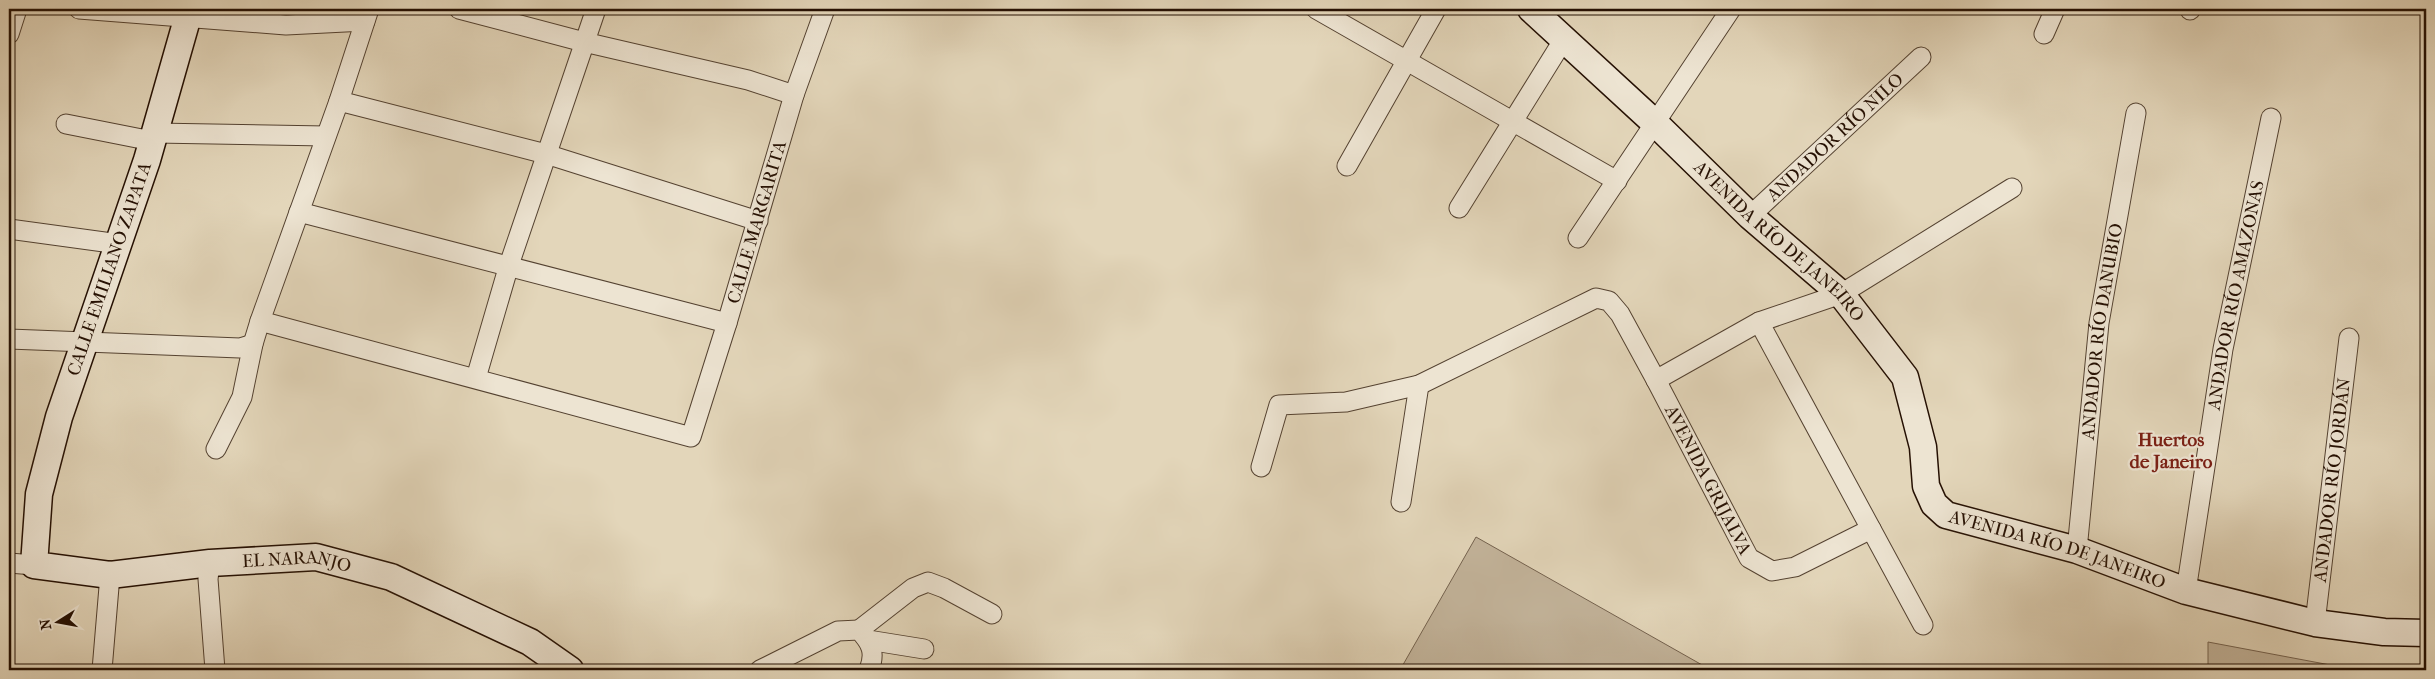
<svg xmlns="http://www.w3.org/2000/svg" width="2435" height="679" viewBox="0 0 2435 679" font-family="'IM FELL French Canon',serif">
  <rect width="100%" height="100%" fill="#e3d6ba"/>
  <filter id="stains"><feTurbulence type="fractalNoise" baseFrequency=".004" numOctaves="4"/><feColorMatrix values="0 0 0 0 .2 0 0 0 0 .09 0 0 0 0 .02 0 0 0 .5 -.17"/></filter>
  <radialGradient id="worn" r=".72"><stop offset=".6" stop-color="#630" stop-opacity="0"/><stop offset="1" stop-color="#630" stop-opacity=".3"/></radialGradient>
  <path fill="#c3b49b" stroke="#74624f" d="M1476,537L1711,670H1400Z
    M2208,642L2357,670H2208Z"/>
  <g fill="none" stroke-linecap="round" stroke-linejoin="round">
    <g stroke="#544231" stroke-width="21">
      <g id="street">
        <path d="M79,9L286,25L365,21"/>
        <path d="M459,9L584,42L748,80L794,95"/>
        <path d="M1316,9L1617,181"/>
        <path d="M2190,10L2191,9"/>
        <path d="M9,34L17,9"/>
        <path d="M2044,34L2055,9"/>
        <path d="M339,101L546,154L758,221"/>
        <path d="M66,124L152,141"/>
        <path d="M155,133L326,136"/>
        <path d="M1347,166L1436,9"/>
        <path d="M1459,208L1564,39"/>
        <path d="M299,212L727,323"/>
        <path id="s1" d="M1750,216L1921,57"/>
        <path d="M9,229L119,244"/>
        <path d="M1578,238L1731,9"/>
        <path id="s2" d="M260,321L691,437L727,323L794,95L825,9"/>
        <path d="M1759,322L1923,625"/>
        <path d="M9,339L240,348L253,344"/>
        <path d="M476,378L509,265L596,9"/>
        <path d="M1656,380L1759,322L1841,294L2012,188"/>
        <path d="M216,449L242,397L253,344L260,321L339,101L369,9"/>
        <path id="s3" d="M1261,467L1279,405L1346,402L1419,385L1596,298L1609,301L1620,314L1656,380L1749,558L1772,571L1795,567L1871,529"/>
        <path d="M1401,502L1419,385"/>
        <path id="s4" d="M2077,550L2099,323L2136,113"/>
        <path d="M9,563L34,565"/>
        <path d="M210,563L208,579L215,670"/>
        <path id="s5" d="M2186,591L2223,349L2271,118"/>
        <path id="s6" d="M2315,623L2349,338"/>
        <path d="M859,630L913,588L928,582L944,588L992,614"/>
        <path d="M868,640L924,649"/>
        <path d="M102,670L110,575"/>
        <path d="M760,670L838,631L859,630C871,643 876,652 869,670"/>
      </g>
    </g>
    <g stroke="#251003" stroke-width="29">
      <g id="secondary">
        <path id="s7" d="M190,9L147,160L59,417L39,494L34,565L110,575L210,563L316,557L391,577L530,642L570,670"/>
        <path id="s8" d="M1531,9L1656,124L1750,216L1841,294L1905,377L1923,447L1926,486L1934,504L1946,515L2077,550L2186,591L2315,623L2384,632L2426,633"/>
      </g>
    </g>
    <use href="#street" stroke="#ede4d2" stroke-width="19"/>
    <use href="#secondary" stroke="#ede4d2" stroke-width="26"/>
  </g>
  <g text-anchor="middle" stroke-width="4.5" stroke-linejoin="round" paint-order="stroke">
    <g font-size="18" fill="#251003" stroke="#ede4d2">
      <text dy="6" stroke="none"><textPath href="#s1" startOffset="116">ANDADOR RÍO NILO</textPath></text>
      <text dy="6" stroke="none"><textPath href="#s2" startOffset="671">CALLE MARGARITA</textPath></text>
      <text dy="6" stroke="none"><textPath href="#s8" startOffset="340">AVENIDA RÍO DE JANEIRO</textPath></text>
      <text transform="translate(109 269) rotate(-71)" y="6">CALLE EMILIANO ZAPATA</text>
      <text dy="6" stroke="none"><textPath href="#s5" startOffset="300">ANDADOR RÍO AMAZONAS</textPath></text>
      <text dy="6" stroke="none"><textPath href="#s4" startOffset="220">ANDADOR RÍO DANUBIO</textPath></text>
      <text dy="6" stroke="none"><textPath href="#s3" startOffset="622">AVENIDA GRIJALVA</textPath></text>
      <text dy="6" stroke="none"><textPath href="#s6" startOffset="144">ANDADOR RÍO JORDÁN</textPath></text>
      <text dy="6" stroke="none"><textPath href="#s8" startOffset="790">AVENIDA RÍO DE JANEIRO</textPath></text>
      <text dy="6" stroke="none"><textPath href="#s7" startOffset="844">EL NARANJO</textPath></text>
    </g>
    <g font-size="19" font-weight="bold" fill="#7a1f14" stroke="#ede4d2">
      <text x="2171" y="446">Huertos<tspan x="2171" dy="22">de Janeiro</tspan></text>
    </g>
  </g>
  <rect width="2435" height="679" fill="none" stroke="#e3d6ba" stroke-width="30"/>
  <rect x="10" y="10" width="2415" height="659" fill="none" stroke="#251003" stroke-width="2.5"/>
  <rect x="15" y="15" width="2405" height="649" fill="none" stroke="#251003"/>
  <g transform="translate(58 622) rotate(259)" stroke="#ede4d2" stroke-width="4" paint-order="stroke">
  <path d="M0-4L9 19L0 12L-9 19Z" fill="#251003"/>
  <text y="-8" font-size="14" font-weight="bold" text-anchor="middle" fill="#251003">N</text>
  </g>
  <rect width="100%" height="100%" filter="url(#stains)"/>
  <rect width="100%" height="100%" fill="url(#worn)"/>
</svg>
